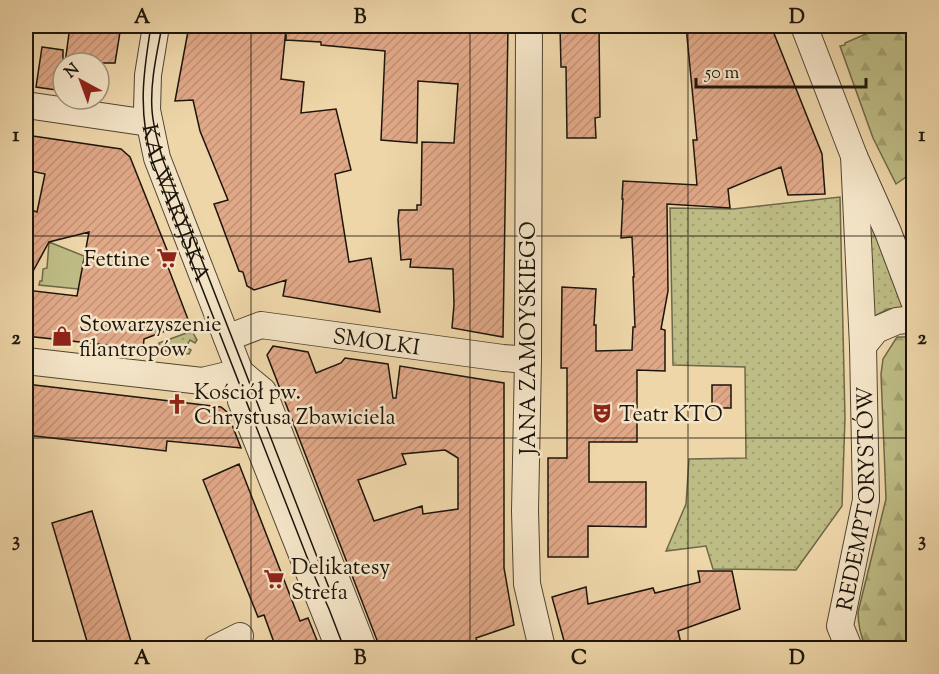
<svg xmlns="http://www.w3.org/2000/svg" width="939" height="674" viewBox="0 0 939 674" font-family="'Sorts Mill Goudy',serif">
  <defs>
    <pattern id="grass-dots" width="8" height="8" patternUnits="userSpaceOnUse" patternTransform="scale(1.5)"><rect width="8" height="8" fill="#bebc85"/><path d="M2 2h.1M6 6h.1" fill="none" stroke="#a3a172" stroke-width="1.8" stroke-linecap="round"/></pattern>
    <pattern id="forest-firs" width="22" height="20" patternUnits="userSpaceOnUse" patternTransform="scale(1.5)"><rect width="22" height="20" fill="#bebc85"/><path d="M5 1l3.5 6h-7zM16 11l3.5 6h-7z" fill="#a3a172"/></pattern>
    <pattern id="building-hatch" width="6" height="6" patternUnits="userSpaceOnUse" patternTransform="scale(1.5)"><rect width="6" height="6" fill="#e1a888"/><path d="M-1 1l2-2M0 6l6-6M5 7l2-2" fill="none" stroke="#c09074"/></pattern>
  </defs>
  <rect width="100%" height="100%" fill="#eed6a9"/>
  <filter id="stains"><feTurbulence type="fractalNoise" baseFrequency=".00333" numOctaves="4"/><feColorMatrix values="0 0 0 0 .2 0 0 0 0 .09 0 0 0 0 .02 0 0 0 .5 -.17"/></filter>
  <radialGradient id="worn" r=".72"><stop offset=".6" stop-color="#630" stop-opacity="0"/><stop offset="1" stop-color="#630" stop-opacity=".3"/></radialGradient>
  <path fill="url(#grass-dots)" stroke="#6d6848" stroke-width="1.5" d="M840,197L845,418L842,506L796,570L713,569L706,546L666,551L686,504L689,459L746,458L745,367L673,365L670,208L733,209Z
    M867,214L906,307L888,309L869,319Z
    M192,331L197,340L195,343L190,340L186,347L191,350L189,354L158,350L159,343Z"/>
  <path fill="url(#forest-firs)" stroke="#6d6848" stroke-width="1.5" d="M884,26H913V172L896,184L873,138L840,46L845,45V43Z
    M897,337H909L913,339V648H866C861,637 858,624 858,612L886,499L881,374L883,359Z"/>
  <path fill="#bebc85" stroke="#6d6848" stroke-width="1.5" d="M49,242L94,260L88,290L39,285L40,281H42L43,269L47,268Z"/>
  <path fill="url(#building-hatch)" stroke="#1c150b" stroke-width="1.5" fill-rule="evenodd" d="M70,26H121L115,63H65Z
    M189,26H508L503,337L452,328L454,305L453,269L410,267L411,259L401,260L398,220L399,210H417V205H421L422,142L454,143L458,84L418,81L417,143L381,140L385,51L321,45V42L286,40V29L281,79L304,82L301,113L336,109L351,170L335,174L349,262L371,258L380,312L283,296L286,280L254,290L247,286L243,272L239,271L214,204L228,200L200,131L193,100L175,101Z
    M560,26H599L600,117L595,118L596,138H567L566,67H561Z
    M686,26H771L822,154L825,194L788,195L781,167L728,189L730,208L667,204L668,291L661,329L665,330V371L637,370V442H589V482H646V527L588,526V557H548V458H567V368H561L562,287L596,289L594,325H596V351L632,350L633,327H635L633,277H634L632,237L621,238L623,199H622L623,181L697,185L693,140H697Z
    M42,47L63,50V91L36,87Z
    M26,135L121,149L130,157L173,265L168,267L189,322L144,339L143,349L26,336V290L77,296L89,232L49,242L26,284V208L37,212L45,174L26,170Z
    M273,346L308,352L316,373L341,363L345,358L388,364L393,398H396L400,366L504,383V568L514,625L476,638L479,648H380L267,355ZM445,450L458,458V509L423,514L422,506L374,521L358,480L406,464L402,454Z
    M26,384L221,407L227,412L241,448L167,441L166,451L26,435Z
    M712,385H731V408H712Z
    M239,464L300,621L308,618L320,648H276L264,615L258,617L203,480Z
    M92,511L133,648H89L52,523Z
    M698,571H732L740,609L678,631L682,648H566L552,597L586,587L588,604L653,588L655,593L700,582Z"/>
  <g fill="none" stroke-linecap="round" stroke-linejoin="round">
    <g stroke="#504532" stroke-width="28">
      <g id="minor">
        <path id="s1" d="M156,26L148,75L147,110L157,158L240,372L241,401L245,411L339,648"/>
        <path d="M529,26L528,360L525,511L527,584L542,648"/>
        <path d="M804,26L854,156L888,232L914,301"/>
        <path d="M26,105L149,123"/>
        <path id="s2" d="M227,338L261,325L503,358L528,360"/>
        <path d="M863,346L876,330L897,321L914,319"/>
        <path d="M26,361L202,381L240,372"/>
        <path d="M240,372L263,391L363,648"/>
        <path d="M216,648L240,636"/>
        <path id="s3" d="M849,648L840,626L866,500L863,346L854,156"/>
      </g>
    </g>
    <use href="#minor" stroke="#f4e4c7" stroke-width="26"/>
    <path stroke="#1c150b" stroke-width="1.5" d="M151,26C143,74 138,112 152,160L314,575L329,609L344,648
      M162,26C157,53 150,82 152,110C153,127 158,143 163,160L331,593"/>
  </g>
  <path fill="none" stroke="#1c150b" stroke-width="1.5" stroke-opacity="0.55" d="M251,26V648M470,26V648M688,26V648M26,236H914M26,438H914"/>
  <defs>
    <g id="supermarket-bare" transform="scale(1.62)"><path d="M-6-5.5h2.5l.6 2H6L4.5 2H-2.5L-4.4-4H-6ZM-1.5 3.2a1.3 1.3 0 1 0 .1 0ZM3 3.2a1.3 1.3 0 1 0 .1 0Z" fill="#8f2418" stroke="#f4e4c7" stroke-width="2.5" paint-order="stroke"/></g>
    <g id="shop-bare" transform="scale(1.62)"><path d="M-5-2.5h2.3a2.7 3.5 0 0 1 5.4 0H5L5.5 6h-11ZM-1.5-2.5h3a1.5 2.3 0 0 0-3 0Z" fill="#8f2418" stroke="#f4e4c7" stroke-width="2.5" paint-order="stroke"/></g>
    <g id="church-bare" transform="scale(1.62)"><path d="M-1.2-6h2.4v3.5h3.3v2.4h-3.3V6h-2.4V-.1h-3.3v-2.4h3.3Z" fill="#8f2418" stroke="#f4e4c7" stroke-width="2.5" paint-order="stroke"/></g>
    <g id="theatre-bare" transform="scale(1.62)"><path d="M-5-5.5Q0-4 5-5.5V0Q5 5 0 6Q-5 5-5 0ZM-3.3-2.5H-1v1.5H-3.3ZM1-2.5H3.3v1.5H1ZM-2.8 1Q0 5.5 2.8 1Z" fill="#8f2418" stroke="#f4e4c7" stroke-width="2.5" paint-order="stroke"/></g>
  </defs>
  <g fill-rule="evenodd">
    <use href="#supermarket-bare" x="167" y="258"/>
    <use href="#shop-bare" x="62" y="336"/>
    <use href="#church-bare" x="177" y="404"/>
    <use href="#theatre-bare" x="602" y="413"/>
    <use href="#supermarket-bare" x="274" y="579"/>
  </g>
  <g text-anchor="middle" stroke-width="5" stroke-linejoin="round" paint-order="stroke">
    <g font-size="22" fill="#1c150b" stroke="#f4e4c7">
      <text dy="8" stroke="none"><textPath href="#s1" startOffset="182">KALWARYJSKA</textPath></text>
      <text transform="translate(527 338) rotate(-90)" y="8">JANA ZAMOYSKIEGO</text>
      <text dy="8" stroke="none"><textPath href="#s2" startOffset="153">SMOLKI</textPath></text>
      <text dy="8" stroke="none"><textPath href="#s3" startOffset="153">REDEMPTORYSTÓW</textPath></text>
    </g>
    <g font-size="22" fill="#1c150b" stroke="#f4e4c7" text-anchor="start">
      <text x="150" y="266" text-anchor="end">Fettine</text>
      <text x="79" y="331">Stowarzyszenie<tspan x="79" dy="25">filantropów</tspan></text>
      <text x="194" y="399">Kościół pw.<tspan x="194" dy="25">Chrystusa Zbawiciela</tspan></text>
      <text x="619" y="421">Teatr KTO</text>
      <text x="291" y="574">Delikatesy<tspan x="291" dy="25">Strefa</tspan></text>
    </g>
  </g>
  <rect width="939" height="674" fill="none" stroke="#eed6a9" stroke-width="66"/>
  <g transform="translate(81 81) rotate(319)"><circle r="28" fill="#f4e4c7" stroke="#9e917c" stroke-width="1.5"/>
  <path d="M0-4.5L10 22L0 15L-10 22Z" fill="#8f2418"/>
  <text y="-9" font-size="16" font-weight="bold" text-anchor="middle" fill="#1c150b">N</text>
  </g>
  <path d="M696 78v9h170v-9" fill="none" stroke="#1c150b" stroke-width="3"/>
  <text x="705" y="78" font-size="18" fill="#1c150b" stroke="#f4e4c7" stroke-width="4.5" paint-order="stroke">50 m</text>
  <rect x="33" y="33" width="873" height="608" fill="none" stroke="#1c150b" stroke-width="2"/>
  <g font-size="20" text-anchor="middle" font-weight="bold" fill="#1c150b">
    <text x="142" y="23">A</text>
    <text x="360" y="23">B</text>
    <text x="579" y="23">C</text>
    <text x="797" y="23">D</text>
    <text x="16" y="141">1</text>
    <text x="922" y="141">1</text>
    <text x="16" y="344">2</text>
    <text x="922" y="344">2</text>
    <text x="16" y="546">3</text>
    <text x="922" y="546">3</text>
    <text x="142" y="664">A</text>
    <text x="360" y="664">B</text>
    <text x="579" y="664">C</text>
    <text x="797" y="664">D</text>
  </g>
  <rect width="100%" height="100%" filter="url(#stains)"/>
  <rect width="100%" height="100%" fill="url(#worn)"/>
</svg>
